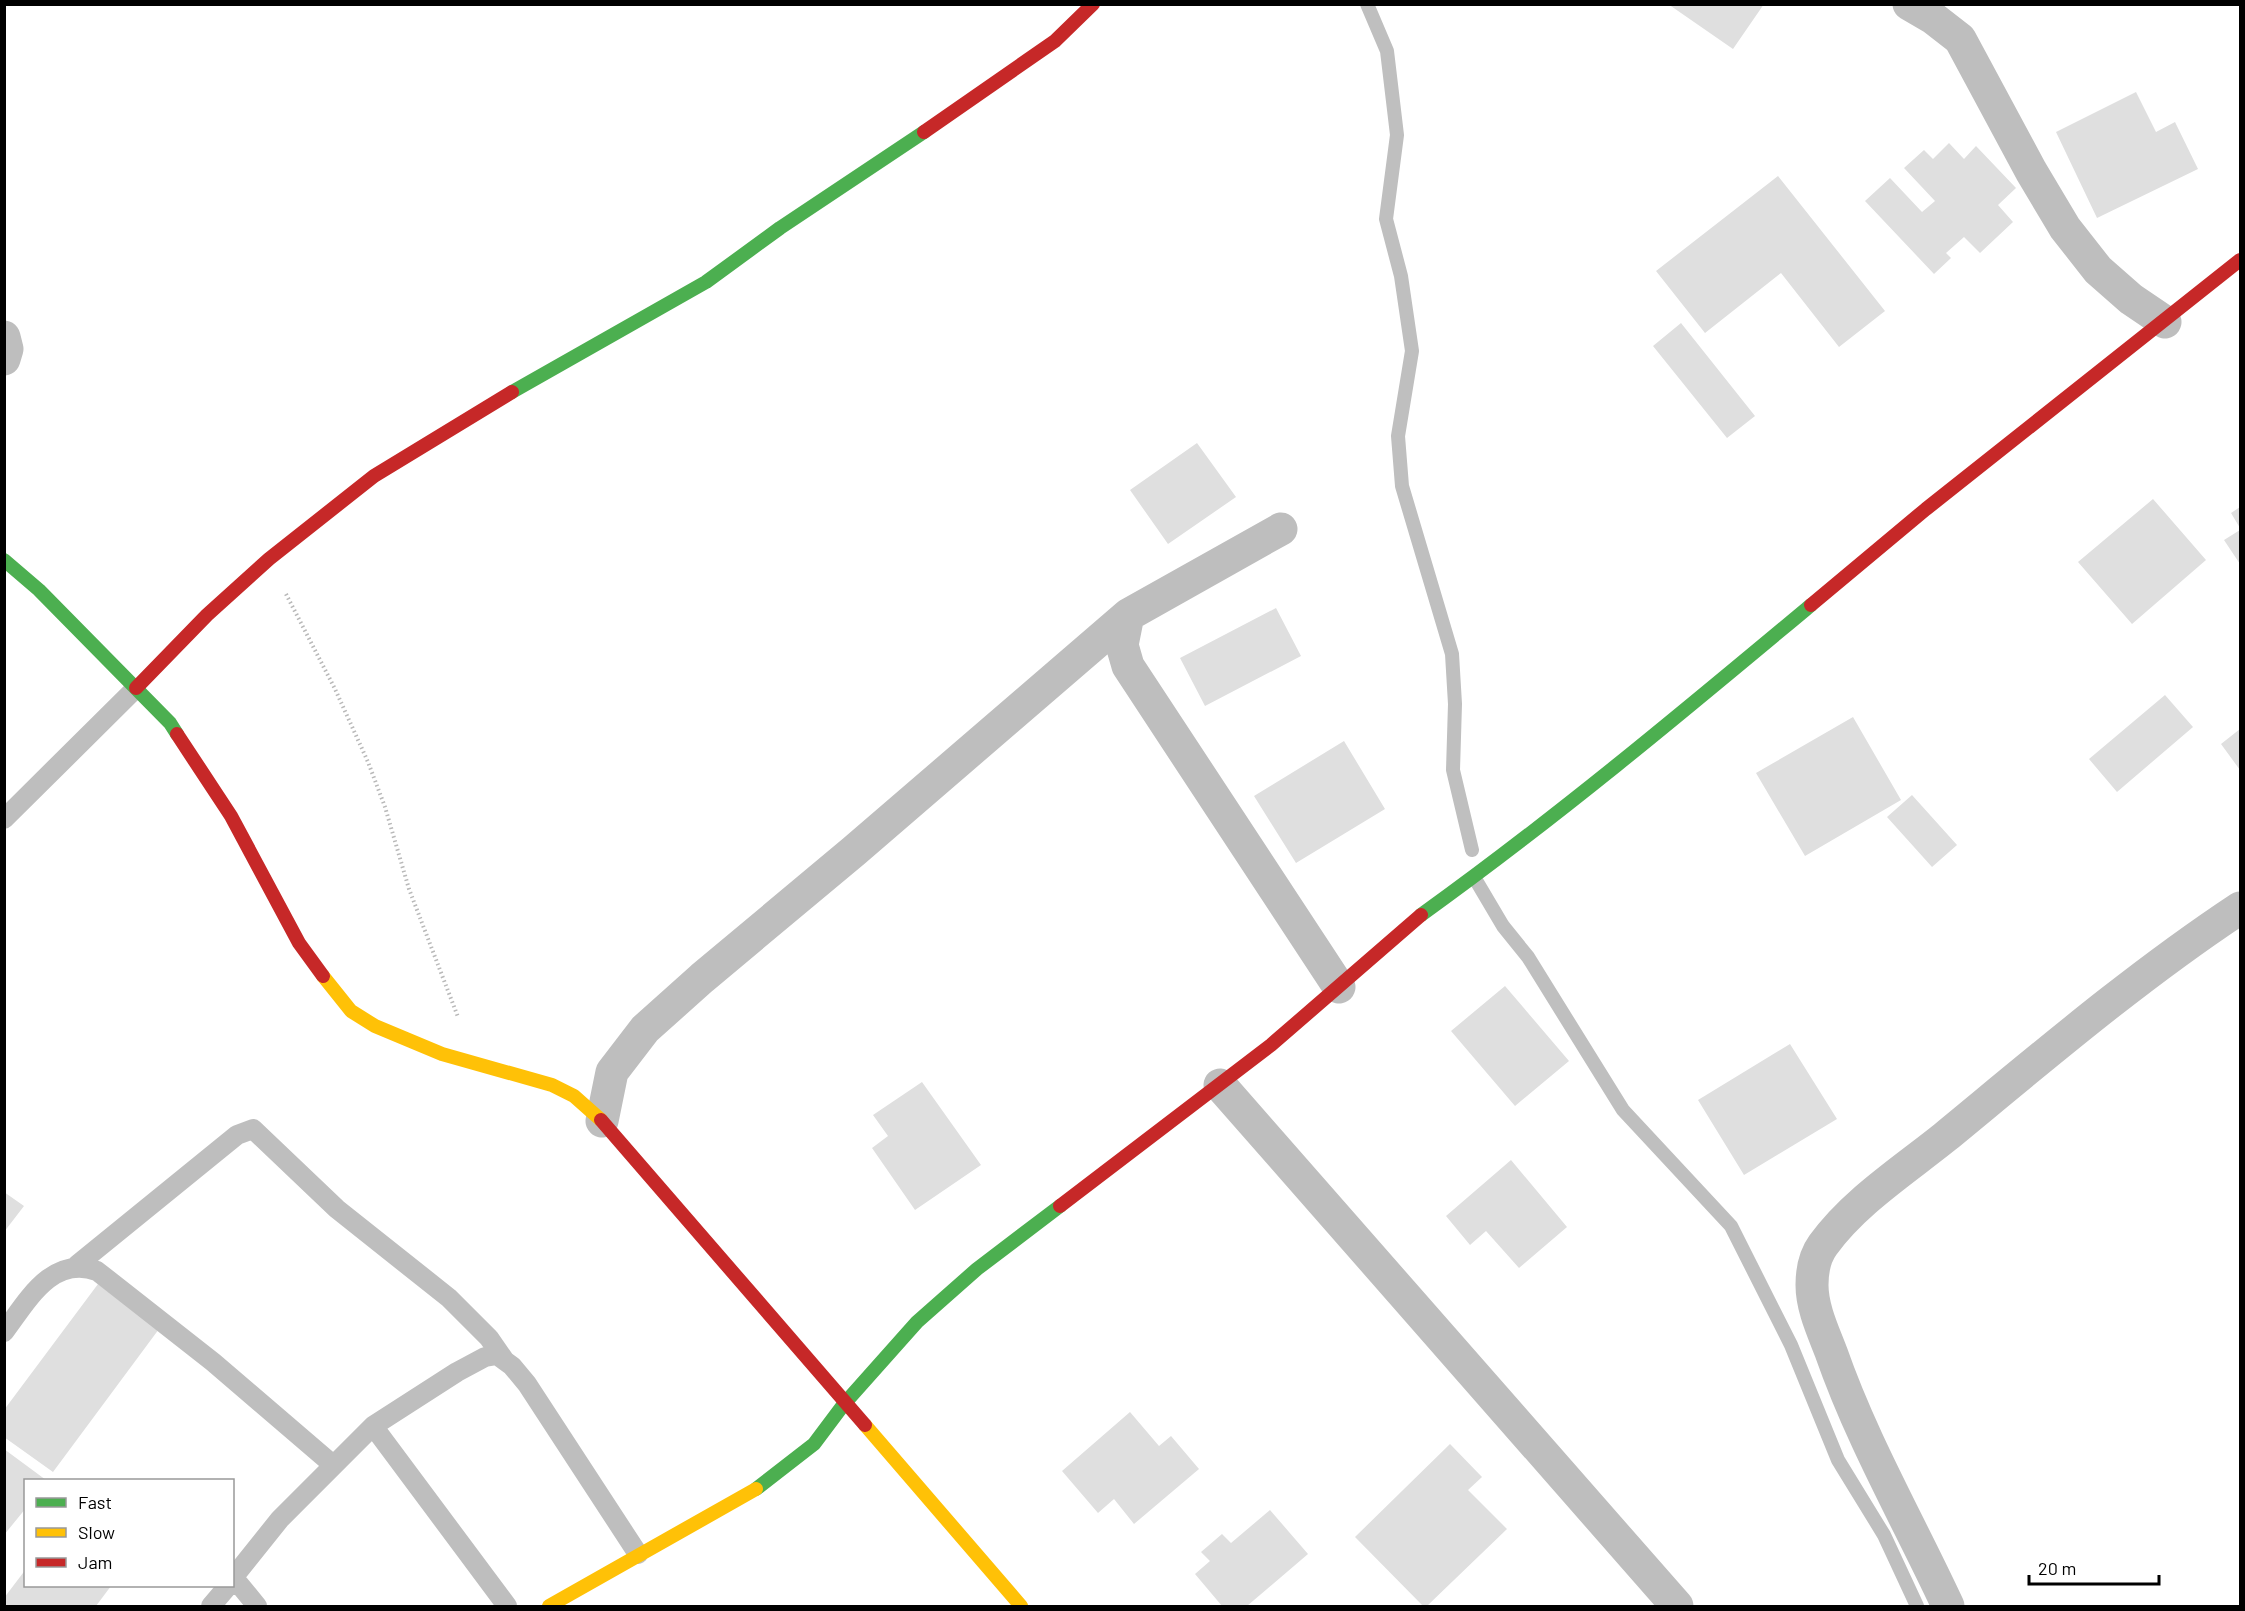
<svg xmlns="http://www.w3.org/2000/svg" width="2245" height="1611" viewBox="0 0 2245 1611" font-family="Barlow,sans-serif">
  <rect width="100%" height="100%" fill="#fff"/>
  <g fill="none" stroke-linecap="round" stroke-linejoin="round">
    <path stroke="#bfbfbf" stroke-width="14" d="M1367,4L1387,51L1397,135L1386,219L1401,276L1412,351L1398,436L1402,486L1452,654L1455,704L1453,770L1472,850
      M1474,877L1503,926L1528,957L1623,1110L1731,1226L1791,1345L1838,1460L1884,1535L1917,1606"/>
  </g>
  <path fill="#dfdfdf" d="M1668,4H1764L1733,49Z
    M2136,92L2156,132L2175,122L2198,169L2097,218L2056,132Z
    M1949,143L1964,159L1976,146L2016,188L1998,205L2013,222L1980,253L1964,237L1946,253L1951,258L1934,274L1865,201L1890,178L1922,212L1935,201L1904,168L1924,150L1933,159Z
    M1778,176L1885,311L1839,347L1781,273L1705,333L1656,271Z
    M1681,323L1755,416L1727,438L1653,346Z
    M1197,443L1236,497L1168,544L1130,490Z
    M2153,499L2206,560L2132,624L2078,562Z
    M2240,507V528L2231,513Z
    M2240,530V564L2224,540Z
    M1276,608L1301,656L1205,706L1180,658Z
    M2165,695L2193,727L2117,792L2089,759Z
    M1853,717L1901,800L1805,856L1756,773Z
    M2240,729V770L2221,744Z
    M1344,741L1385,809L1296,863L1254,796Z
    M1912,795L1957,845L1932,867L1887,817Z
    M1505,986L1569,1061L1515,1106L1451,1031Z
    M1790,1044L1837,1119L1744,1175L1698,1100Z
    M922,1082L981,1165L915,1210L872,1148L888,1136L873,1115Z
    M1511,1160L1567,1227L1519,1268L1486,1231L1470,1245L1446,1216Z
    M4,1192L24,1206L4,1232Z
    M98,1284L159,1329L53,1472L4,1437V1410Z
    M1130,1412L1159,1446L1171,1436L1199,1469L1134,1524L1114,1499L1098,1513L1062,1471Z
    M1450,1444L1482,1477L1468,1490L1507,1529L1427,1606H1423L1355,1537Z
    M4,1449L46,1480H26V1508L4,1535Z
    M1270,1510L1308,1554L1247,1606H1222L1195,1574L1210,1561L1201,1552L1222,1534L1231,1543Z
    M26,1569V1586H111L96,1606H4V1598Z"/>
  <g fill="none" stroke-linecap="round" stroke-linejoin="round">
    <path stroke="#b9b9b9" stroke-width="4" stroke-dasharray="1.5 3" stroke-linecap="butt" d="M286,594L335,689L368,762L385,807L409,889L458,1017"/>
    <path stroke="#bebebe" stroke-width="20" d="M4,819L136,688
      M77,1265L237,1135L253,1129L337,1209L449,1298L489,1338L505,1361
      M4,1332C28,1300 52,1255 97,1271L213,1362L332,1464
      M373,1426L507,1606
      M234,1578L257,1606
      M232,1579L280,1519L373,1426L457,1372L485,1357L497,1355L512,1366L527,1384L638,1554
      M211,1606L228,1586"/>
    <path stroke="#bebebe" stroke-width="33" d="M1909,4L1933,18L1960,39L2031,171L2065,228L2098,270L2131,299L2165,322
      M4,337L7,349L4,359
      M1128,615L1122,645L1128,666L1339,987
      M1220,1085L1677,1606
      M602,1121L612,1072L645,1029L702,978L854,851L1128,615L1281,529
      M1948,1606C1909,1522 1862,1441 1831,1352C1823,1331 1812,1308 1812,1285C1812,1272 1815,1256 1823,1245C1854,1202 1904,1170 1945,1137C2041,1058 2137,976 2240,908"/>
    <path stroke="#4caf50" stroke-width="14" d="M512,392L706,282L780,228L924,132
      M4,560L39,590L170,723L177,734
      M1421,915C1556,818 1684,711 1811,605
      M756,1489L814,1444L844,1404L917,1322L977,1269L1060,1206"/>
    <path stroke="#ffc107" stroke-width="14" d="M323,976L351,1011L375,1026L442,1054L552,1085L574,1096L601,1120
      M865,1425L1021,1606
      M549,1606L756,1489"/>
    <path stroke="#c62828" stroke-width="14" d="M924,132L1055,41L1093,4
      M1811,605L1926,509L2240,260
      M136,688L207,615L269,559L374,476L512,392
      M177,734L231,816L299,943L323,976
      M601,1120L865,1425
      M1060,1206L1271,1045L1421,915"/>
  </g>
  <rect width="2245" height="1611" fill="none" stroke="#000000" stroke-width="12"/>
  <rect x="24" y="1479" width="210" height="108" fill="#ffffff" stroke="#999999" stroke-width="1.5"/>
  <rect x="36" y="1498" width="30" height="9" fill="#4caf50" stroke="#999999" stroke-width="1.5"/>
  <text x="78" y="1509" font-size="18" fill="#000000">Fast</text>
  <rect x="36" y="1528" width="30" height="9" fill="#ffc107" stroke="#999999" stroke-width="1.5"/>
  <text x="78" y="1539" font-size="18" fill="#000000">Slow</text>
  <rect x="36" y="1558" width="30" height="9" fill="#c62828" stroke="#999999" stroke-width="1.5"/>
  <text x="78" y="1569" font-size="18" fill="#000000">Jam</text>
  <path d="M2029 1575v9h130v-9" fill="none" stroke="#000000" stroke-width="3"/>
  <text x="2038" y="1575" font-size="18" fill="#000000" stroke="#ffffff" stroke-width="4.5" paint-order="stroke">20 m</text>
</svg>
